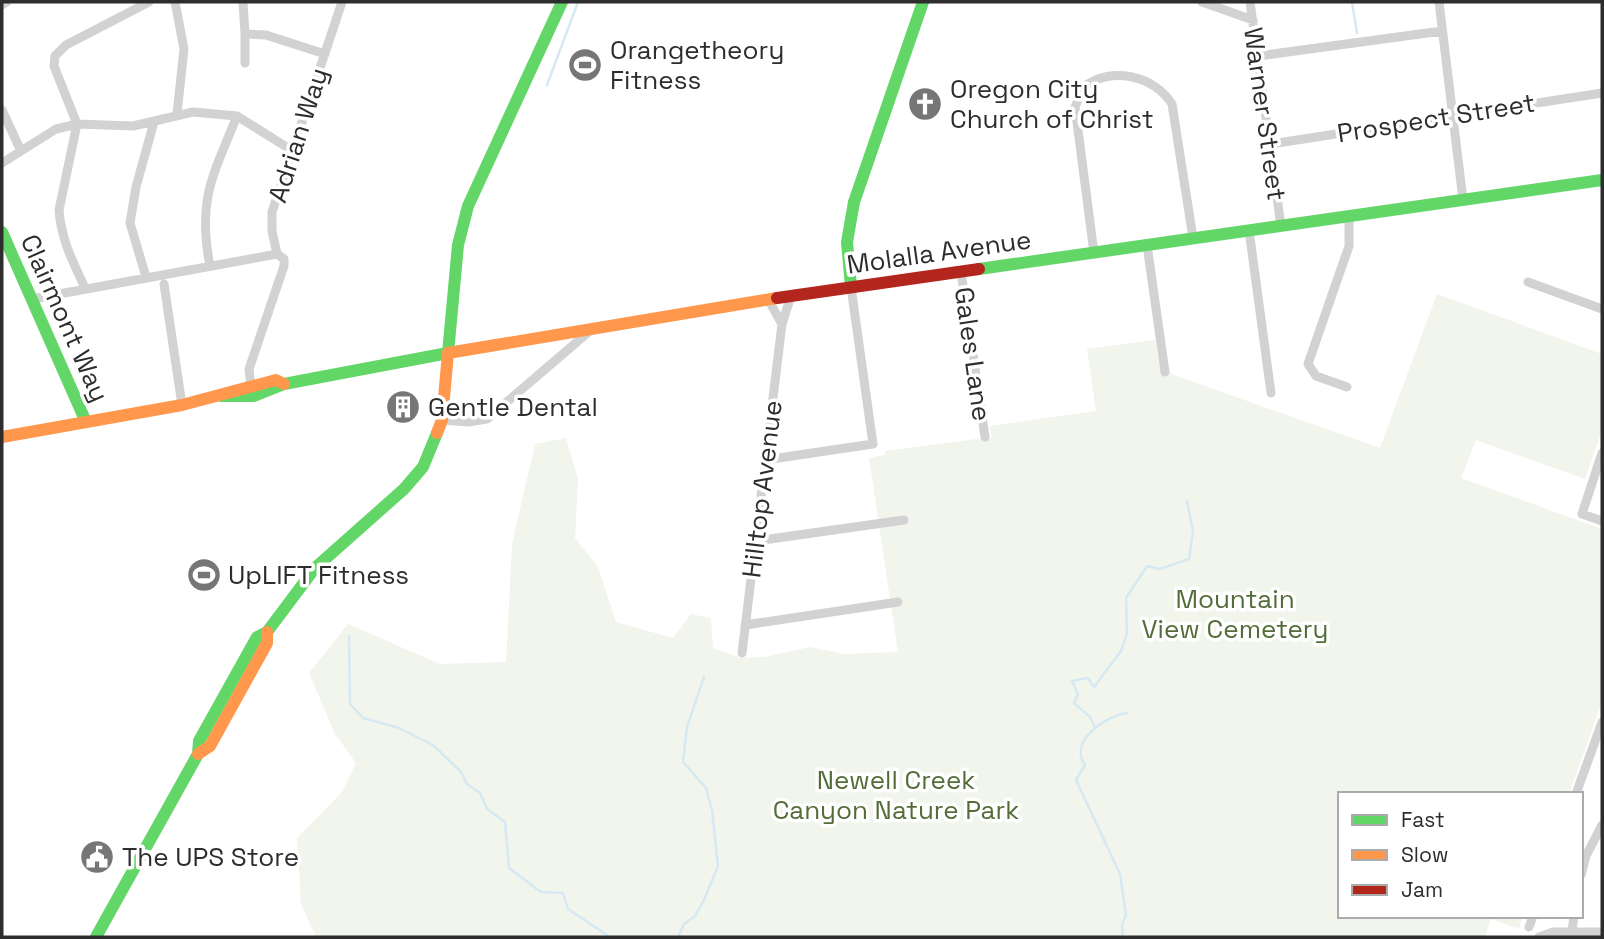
<svg xmlns="http://www.w3.org/2000/svg" width="1604" height="939" viewBox="0 0 1604 939" font-family="'Space Grotesk',sans-serif">
  <rect width="100%" height="100%" fill="#fff"/>
  <path fill="#f1f5eb" d="M1437,294L1602,354V430L1585,479L1476,440L1461,478L1602,529V702L1569,794H1340V916H1523L1519,929L1491,919L1485,937H316L301,904L297,838L342,792L356,763L335,734L309,673L348,624L440,664L506,662L512,544L535,444L566,438L578,479L575,538L598,567L616,622L673,638L691,614L711,618L713,648L741,658L764,657L810,647L844,654L898,652L869,458L886,455L885,451L992,437L990,426L1096,411L1087,349L1155,340L1160,370L1380,448Z"/>
  <g fill="none" stroke-linecap="round" stroke-linejoin="round">
    <path stroke="#d6e9f3" stroke-width="2.5" d="M1352,2L1357,33
      M547,85L578,2
      M349,636L350,704L363,718L399,728L433,745L461,772L467,784L480,793L487,809L505,822L509,868L541,892L563,893L568,909L610,937
      M1095,728L1091,718L1074,703L1078,694L1072,681L1088,678L1094,687L1121,651L1127,633L1126,598L1147,566L1160,569L1189,559L1193,532L1187,501
      M678,937L684,924L695,916L704,900L718,866L712,810L706,788L683,762L687,727L704,677
      M1123,937L1122,925L1126,915L1120,874L1076,780L1085,765C1068,742 1105,716 1127,713"/>
    <path stroke="#d2d2d2" stroke-width="9" d="M175,2L184,49L177,114
      M243,2L245,34
      M1202,2L1253,20
      M1250,2L1281,226
      M1439,2L1463,200
      M2,5L7,2
      M1258,56L1442,31
      M245,63V34L266,35L325,54
      M2,110L21,151
      M1271,144L1602,93
      M2,163L56,129L77,124L133,126L193,112L237,116L293,151
      M1249,230L1271,393
      M1147,245L1165,372
      M1094,253L1075,107L1084,87C1110,66 1154,75 1172,104L1193,238
      M210,266C197,199 213,176 237,116
      M961,272L985,437
      M146,277L130,223L136,187L154,122
      M1528,282L1602,309
      M164,284L182,405
      M85,288C73,262 61,239 59,210L77,124L54,66L55,56L66,45L149,2
      M32,299L277,254
      M768,299L782,324
      M251,386L249,369L284,266V259L277,254L272,231V212L342,2
      M1347,387L1316,376L1308,364L1349,246V216
      M442,420L468,422L487,419L592,329
      M1602,453L1582,514L1602,521
      M765,460L873,444L851,287
      M756,541L904,520
      M745,625L898,602
      M742,653L782,324L791,296
      M1576,794L1602,722
      M1581,875L1586,856L1602,825
      M1529,927L1533,916
      M1572,931L1574,916
      M1539,937L1553,932H1602"/>
    <path stroke="#63d668" stroke-width="12" d="M2,232L86,422
      M979,269L1602,180
      M851,287L847,242L854,202L923,2
      M221,396H254L284,384L448,353L458,245L468,206L562,2
      M96,937L198,754L199,741L257,637L267,632L315,568L404,489L423,467L437,433"/>
    <path stroke="#ff974d" stroke-width="12" d="M437,433L442,420L448,353L777,298
      M2,437L182,405L276,380L284,384
      M198,754L210,746L267,643V632"/>
    <path stroke="#b3261e" stroke-width="12" d="M777,298L979,269"/>
  </g>
  <defs>
    <g id="stadium-disc" transform="scale(1.75)"><circle r="9.5" fill="#767676" stroke="#fff"/><path d="M0-5a6.5 5 0 1 0 0 10a6.5 5 0 1 0 0-10ZM-3.5-1.8h7v3.6h-7Z" fill="#fff"/></g>
    <g id="church-disc" transform="scale(1.75)"><circle r="9.5" fill="#767676" stroke="#fff"/><path d="M-1.2-6h2.4v3.5h3.3v2.4h-3.3V6h-2.4V-.1h-3.3v-2.4h3.3Z" fill="#fff"/></g>
    <g id="building-disc" transform="scale(1.75)"><circle r="9.5" fill="#767676" stroke="#fff"/><path d="M-4-6H4V6H1V3H-1V6H-4ZM-2.5-4.3h1.7v1.8h-1.7ZM.8-4.3h1.7v1.8H.8ZM-2.5-1h1.7V.8h-1.7ZM.8-1h1.7V.8H.8Z" fill="#fff"/></g>
    <g id="civic-disc" transform="scale(1.75)"><circle r="9.5" fill="#767676" stroke="#fff"/><path d="M-.6-6.5H3V-4.5H.6V-3L4-1V1h2V6H-6V1h2V-1L-.6-3ZM-1.2 2.5V6h2.4V2.5Z" fill="#fff"/></g>
  </defs>
  <g fill-rule="evenodd">
    <use href="#stadium-disc" x="585" y="65"/>
    <use href="#church-disc" x="925" y="104"/>
    <use href="#building-disc" x="403" y="407"/>
    <use href="#stadium-disc" x="204" y="575"/>
    <use href="#civic-disc" x="97" y="857"/>
  </g>
  <g text-anchor="middle" stroke-width="7" stroke-linejoin="round" paint-order="stroke">
    <g font-size="26" fill="#2d2d2d" stroke="#fff" text-anchor="start">
      <text x="610" y="59">Orangetheory<tspan x="610" dy="30">Fitness</tspan></text>
      <text x="950" y="98">Oregon City<tspan x="950" dy="30">Church of Christ</tspan></text>
      <text x="428" y="416">Gentle Dental</text>
      <text x="228" y="584">UpLIFT Fitness</text>
      <text x="122" y="866">The UPS Store</text>
    </g>
    <g font-size="26" fill="#2d2d2d" stroke="#fff">
      <text transform="translate(1265 114) rotate(82)" y="9">Warner Street</text>
      <text transform="translate(1436 118) rotate(-9)" y="9">Prospect Street</text>
      <text transform="translate(298 135) rotate(-72)" y="9">Adrian Way</text>
      <text transform="translate(939 252) rotate(-8)" y="9">Molalla Avenue</text>
      <text transform="translate(65 318) rotate(66)" y="9">Clairmont Way</text>
      <text transform="translate(973 354) rotate(82)" y="9">Gales Lane</text>
      <text transform="translate(762 489) rotate(-83)" y="9">Hilltop Avenue</text>
    </g>
    <g font-size="26" fill="#536c38" stroke="#fff">
      <text x="1235" y="608">Mountain<tspan x="1235" dy="30">View Cemetery</tspan></text>
      <text x="896" y="789">Newell Creek<tspan x="896" dy="30">Canyon Nature Park</tspan></text>
    </g>
  </g>
  <rect width="1604" height="939" fill="none" stroke="#2d2d2d" stroke-width="7"/>
  <rect x="1338" y="792" width="245" height="126" fill="#ffffff" stroke="#ababab" stroke-width="2"/>
  <rect x="1352" y="815" width="35" height="10" fill="#63d668" stroke="#ababab" stroke-width="2"/>
  <text x="1401" y="827" font-size="21" fill="#2d2d2d">Fast</text>
  <rect x="1352" y="850" width="35" height="10" fill="#ff974d" stroke="#ababab" stroke-width="2"/>
  <text x="1401" y="862" font-size="21" fill="#2d2d2d">Slow</text>
  <rect x="1352" y="885" width="35" height="10" fill="#b3261e" stroke="#ababab" stroke-width="2"/>
  <text x="1401" y="897" font-size="21" fill="#2d2d2d">Jam</text>
</svg>
